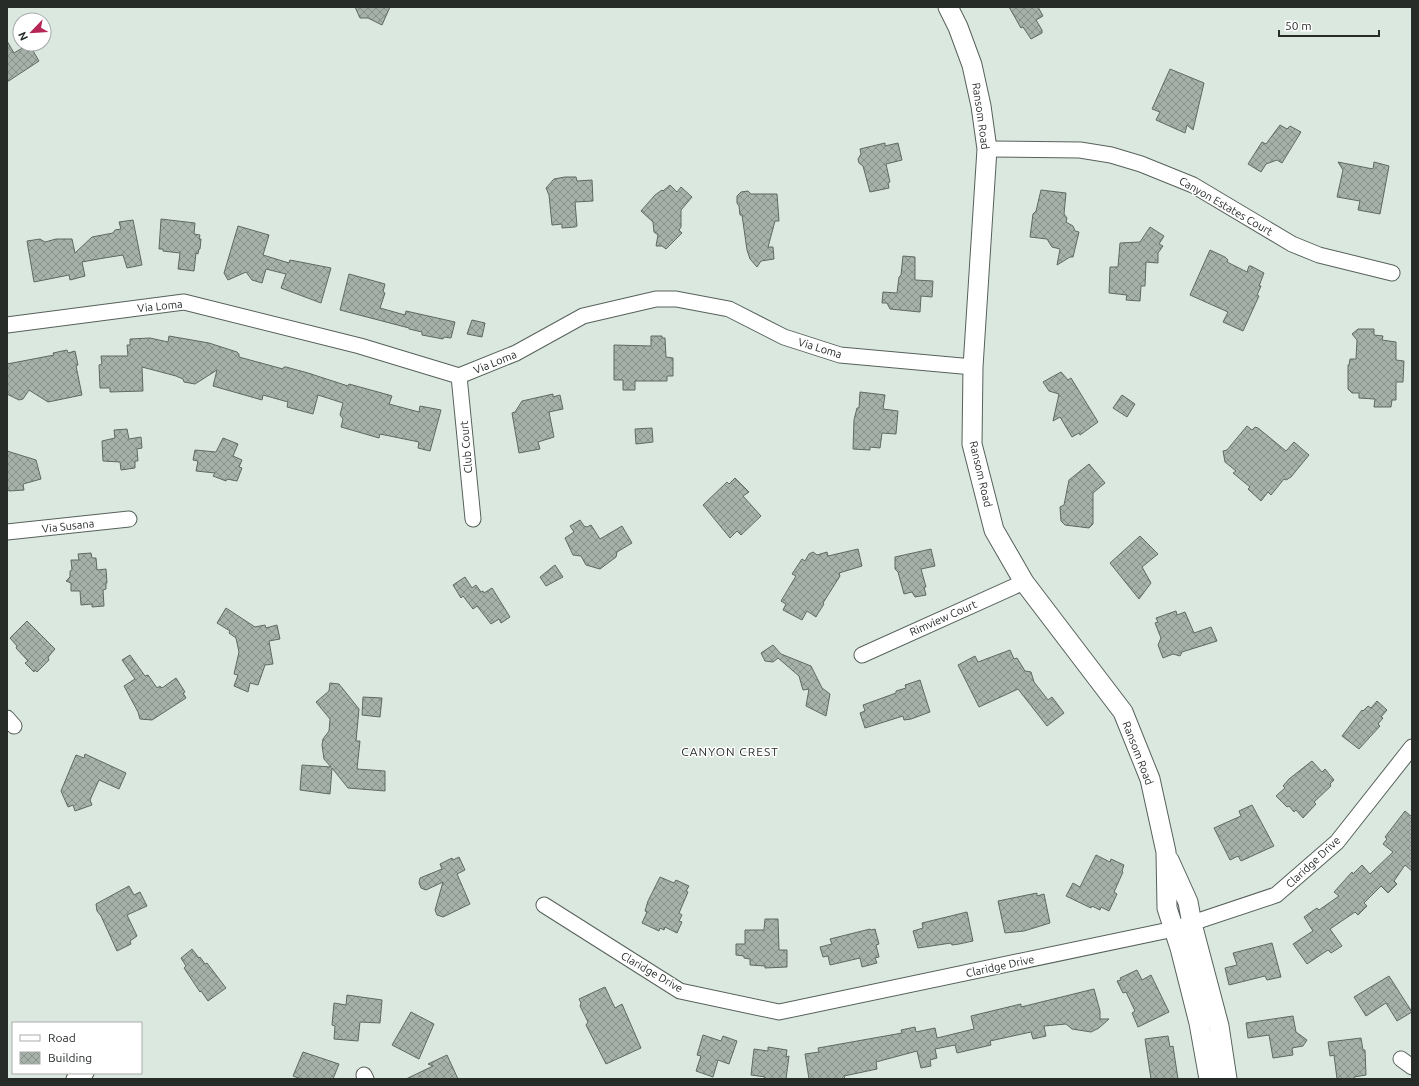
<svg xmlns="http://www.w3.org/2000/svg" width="1419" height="1086" viewBox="0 0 1419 1086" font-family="Ubuntu,sans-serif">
  <defs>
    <pattern id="building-cross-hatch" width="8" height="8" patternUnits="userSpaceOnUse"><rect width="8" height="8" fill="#a5b1a9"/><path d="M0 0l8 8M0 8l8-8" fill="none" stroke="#86908a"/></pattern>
  </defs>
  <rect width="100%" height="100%" fill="#dbe8e0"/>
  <path fill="url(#building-cross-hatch)" stroke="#5e6961" d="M355,7H390L382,25L368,18H360Z
    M1009,7H1038L1043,16L1036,20L1042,30V33L1031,39L1023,27L1021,28Z
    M7,41L14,53L29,44L39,61L7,82Z
    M1170,69L1204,83L1193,130L1187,125L1185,133L1156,120L1160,112L1152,109Z
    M1280,125L1287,129L1290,126L1301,132L1282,163L1277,160L1266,164L1261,172L1248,164L1262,142L1266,144Z
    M885,143V146L898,143L902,160L886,164L890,182L888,183L889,188L870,192L863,166L859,163L858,159L861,154L860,149Z
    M1338,162L1373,169L1374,162L1389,166L1380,214L1358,210L1360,201L1337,197L1343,170Z
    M565,177H576L577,181L592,180L593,201L575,202L577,226L575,227L562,228V224L552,225L549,195L546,188L554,179Z
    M670,185L677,192L681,187L692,197L681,210V227L679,230L682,233L666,249L662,246H656L658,235L654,232L653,222L641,211L655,195L662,190L663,191Z
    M1041,190L1066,193L1064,214L1067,218L1066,222L1073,226L1075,231L1079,232L1073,257H1070L1057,265L1060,249L1052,247L1047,239L1030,237L1033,214L1036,211Z
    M748,191L751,194H777L779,221H775L768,247H773L774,259L761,261L757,267L750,259L747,250L742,215H740L739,206L737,203V196L741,192Z
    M161,219L195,223L194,234L200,235L199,239H201L200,249H199L198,254L196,253L194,271L178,269L180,253L163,251V249H159Z
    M133,220L142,265L127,268L123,255L104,258L82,262L85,276L70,280L69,275L34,282L27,241L40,239L45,242L56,239H72L75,253L92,237L113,233L115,230L121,229L119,222Z
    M238,226L269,235L263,255L289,263L290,260L331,268L321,303L281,288L286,274L266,269L262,283L252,280L246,272L228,280L224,273Z
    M1150,227L1164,236L1159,244L1163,246L1158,253V263L1146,262L1145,286H1141L1140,301L1126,300L1127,295L1109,293L1110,267H1118L1120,243L1140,242Z
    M1210,250L1225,257L1228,260L1227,262L1247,272L1249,266H1251L1264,273L1259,286H1261L1257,295L1259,296L1243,331L1223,322L1228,312L1190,295Z
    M903,256L915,257V280L933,281L932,297L921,296L920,312L890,309L887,303H882L883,292L897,293L899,277L901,275Z
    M349,274L385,284L383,292L385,293L380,308L405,315L406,311L455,322L451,338L444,337L443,339L422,335V332L409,329V328L340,310Z
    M472,320L485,323L482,337L467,334Z
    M1358,329H1374V335L1383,336L1382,340L1396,342V360L1404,361L1403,382H1396V400H1392L1391,407H1374L1375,399L1359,398V393H1352L1348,389V365H1349L1350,359H1356L1357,340L1352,334Z
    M169,336L209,343L237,352L239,354V357L283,369L284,367H286L308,373L348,386L349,384L389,395L392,396L389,404L419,412L420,406L441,410L430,451L418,448L419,442L380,434L379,438L341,427L343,419L340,415L343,403L318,395L313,414L287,407L288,402L263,395L262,400L213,386L217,370L195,384L184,382L183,379L176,376L142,367L143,391L110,392V388H100L99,365L102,364L101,356H128L127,345H130V339L150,338L168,342Z
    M651,336H662V338H665L666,357L673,358V376H667V381H635V390H623V380H614V345L651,346Z
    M67,350L68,353L75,351L78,365L76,366L82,395L48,402L29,390L23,399L19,400L7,394V364L54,355L53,353Z
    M1061,372L1068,380L1071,378L1098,422L1080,435L1079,433L1072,437L1060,417L1053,421L1059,394L1049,391L1043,382Z
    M860,392L885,395L883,409L898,411L896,434L882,433L880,448L870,447V450L853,449L854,420L857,408H859Z
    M553,394V397L560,395L563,409L549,412L554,437L538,442L540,449L519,453L512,413L515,412L522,401Z
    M1122,395L1135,404L1127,417L1113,408Z
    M1247,426L1252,430L1255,427L1258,428L1286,451L1294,442L1309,455L1291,477L1286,480L1284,479L1271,495L1268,492L1261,501L1248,489L1250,487L1233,473L1236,471L1225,462L1223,451L1227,450Z
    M652,428L653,442L636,444L635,429Z
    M127,429L129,439L141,437L142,448L137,449L138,461H135V468L121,470L120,462L103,461L102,441L115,438L114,430Z
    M223,438L238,444L233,456L242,460L239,467L242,468L237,481L227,479L226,481L213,476L215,473L196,471L198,461L193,460L195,450L216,452Z
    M7,451L36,460L41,479L23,484L24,490L9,491L7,489Z
    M1089,464L1105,483L1093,493V524L1089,528L1065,525L1061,521L1060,507L1064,505L1069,480Z
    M735,478L749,492L743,496L761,516L741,535L737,531L730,538L703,505L727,482L729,484Z
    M580,520L584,526L587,527L591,525L600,539L622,526L632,543L617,552L616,557L600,569L586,565L581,556L573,555L565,538L574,532L570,526Z
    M1140,536L1158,554L1142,567L1151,583L1139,599L1110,563Z
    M858,549L862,566L839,573L840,576L823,603L824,604L817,615L816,617L807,611L802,620L783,610L786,604L781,601L796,576L792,574L802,559L805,561L809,554L813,552L817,555L827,552L828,556Z
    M931,549L935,566L921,569L926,587H924L926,595L915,597L912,592L904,594L898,572L895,569V557Z
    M91,553L92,558H96L97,570L106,569L107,583H106V589L103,590L104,606L92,607V604L81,605L80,591H71V583L66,581L70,577V571L72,570L71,560H79L78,554Z
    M555,565L563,577L546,586L540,577Z
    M465,577L472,588L476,585L481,592L483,591L484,593L492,588L510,617L501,623L499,619L491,624L477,606L473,609L463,596L461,598L453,585Z
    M226,608L255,627L265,625L266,628L277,625L280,639L269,641L273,664L265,665L258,685L250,683L248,692L234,686L238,675L234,674L239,652L236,638L229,633L230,631L217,623Z
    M1176,611L1177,615L1185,612L1194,633L1211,627L1217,641L1182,652L1180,656L1173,654L1163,658L1158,645L1161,638L1155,623L1158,622L1156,618Z
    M27,621L55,649L49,656L48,658L49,660L37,672L35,670L34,672L25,663L28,661L16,648L17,646L10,638Z
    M773,645L781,654L811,666L822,688L830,694L826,716L806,706L809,689L803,690L799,676L778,658L773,662L765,661L761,653Z
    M1010,650L1014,659L1017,658L1025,671L1031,672L1034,682L1048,700L1052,697L1064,713L1047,726L1018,689L979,707L958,665L975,656L978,662Z
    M130,655L145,676L148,675L157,688L160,686L162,688L176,678L185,692L183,693L186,698L152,720L140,719L138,712L124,686L135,679L122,660Z
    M920,680L930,712L911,719L904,720L903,716L865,728L860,713L865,711L863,705L896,693V691L906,688L905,685Z
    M330,683L339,684L359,709L356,741H360L357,769L385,771V791L348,788L332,768L330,794L300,790L302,765L331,767L324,759L322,745L323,739L329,731L330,719L316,702L329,691Z
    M363,697L382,698L380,717L362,715Z
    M1377,701L1387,710L1381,717L1383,718L1378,724L1380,726L1359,749L1342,736L1362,710L1363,711L1368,706L1371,708Z
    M85,754L126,773L119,789L99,780L90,800L92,805L75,811L73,805L68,807L61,791L76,755L84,758Z
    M1312,761L1322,772L1325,769L1334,780L1330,784L1331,786L1314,802L1316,804L1303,818L1296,810L1294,812L1289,806L1287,807L1276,796L1285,788L1283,786L1289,779Z
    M1252,805L1274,846L1241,861L1238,856L1230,860L1214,828L1241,816L1239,811Z
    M1405,811L1412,817V871L1405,865L1394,881L1397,884L1388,893L1381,886L1364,903L1367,906L1358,915L1355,912L1330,929L1342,946L1331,953L1328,950L1307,964L1293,944L1313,931L1304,917L1317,908L1319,910L1339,896L1334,892L1352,872L1353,874L1362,865L1370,874L1393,852L1383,844L1387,839L1385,837Z
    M1096,855L1110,862L1111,859L1124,865L1122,871L1123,872L1114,892L1117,894L1109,911L1101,907L1100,910L1092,906L1091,908L1066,896L1073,883L1080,887Z
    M459,857L465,870L457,874L470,904L443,917L437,915L435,910L443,882L426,890L421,888L419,883L420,878L442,869L440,864L452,858L453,860Z
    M660,877L674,883L676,880L689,886L686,891L688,892L679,913L682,915L679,921L682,922L677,933L665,927L664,930L660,928L659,931L642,923L647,912L645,911L648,901Z
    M129,886L134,895L140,892L147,906L127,915L137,936L130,941L131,944L117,951L101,916L97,911L96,904Z
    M1037,893V896L1044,894L1050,923L1024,931L1005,933L998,901Z
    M967,912L973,941L959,944L952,945L951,943L918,948L913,931L923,928L922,923Z
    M765,919H778L779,950H787V967L765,968V966L750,965V959L744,958V956L736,955V944H745V930H764Z
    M870,929L871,930L875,929L879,944L876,945L879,957L875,958L877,963L862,967L860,958L830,965L828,956L823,957L820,947L832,944L830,939Z
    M1272,943L1281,977L1267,980L1265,976L1229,985L1225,968L1237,965L1233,953Z
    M192,949L199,958L200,957L205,964L207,963L226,988L208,1001L201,991L200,992L184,968L186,966L181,958Z
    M1137,970L1142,980L1151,975L1169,1012L1138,1027L1132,1013L1135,1011L1126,992L1123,993L1117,981L1121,980L1120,978Z
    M1389,976L1412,1012L1397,1021L1386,1003L1366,1016L1354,997Z
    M605,987L615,1008L622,1004L641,1048L606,1064L586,1025L588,1022L580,1006L581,1003L579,999Z
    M1094,989L1100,1011V1019H1109L1099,1028L1091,1032L1072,1029L1066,1024L1044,1026L1046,1036L1033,1039L1031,1032L990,1041L991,1045L957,1053L955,1045L935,1049L937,1058L930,1060L931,1066L921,1068L917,1051L876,1062L877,1069L844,1076L845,1079H809L805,1054L819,1052L818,1048L902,1033L901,1030L915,1027L916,1032L935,1028L937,1038L974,1029L971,1016L1021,1004V1007Z
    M347,995L382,1000L380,1023L360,1022L358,1041L334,1039L335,1026L332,1025L334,1003L346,1005Z
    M411,1012L434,1024L419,1059L392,1045Z
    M1293,1016L1296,1032L1307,1040L1303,1046L1292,1048L1293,1055L1273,1058L1269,1035L1248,1038L1246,1023Z
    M703,1035L721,1041L723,1036L737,1041L729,1064L718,1060L713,1077L696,1071L701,1056L697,1055Z
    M1168,1036L1170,1047L1173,1046L1178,1079H1151L1145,1039Z
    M1361,1038L1363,1050H1365L1366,1075L1354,1077V1079H1337L1334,1055L1330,1056L1328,1042Z
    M768,1047L787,1050L786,1057L789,1056L786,1079H764L765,1077L751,1075L754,1049L768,1051Z
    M303,1052L339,1064L333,1079H301L293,1076Z
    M447,1055L458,1079H406L433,1066L428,1064Z"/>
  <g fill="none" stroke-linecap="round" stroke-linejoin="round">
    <g stroke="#56615a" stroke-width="17">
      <path id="minor" d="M987,149L1080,150L1111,155L1141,164L1193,185L1292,244L1319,255L1392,273
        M7,325L184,302L360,346L459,376L516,353L583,316L656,299H676L729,309L784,337L840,355L973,367
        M459,376L473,519
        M7,532L129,519
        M862,655L1024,582
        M7,718L14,726
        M544,905L680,991L779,1012L1174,929L1276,895L1337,842L1412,747
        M1401,1059L1412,1067
        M364,1075L366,1079
        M74,1079L86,1073"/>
    </g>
    <g stroke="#56615a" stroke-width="21">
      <path id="tertiary" d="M948,7L958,27L972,65L981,106L987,149L973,367L972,444L994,530L1024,582L1123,712L1150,779L1166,852L1167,908L1180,948L1199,1023L1209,1079
        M1169,860L1188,902L1192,924L1219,1026L1227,1079"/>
    </g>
    <use href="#minor" stroke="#fff" stroke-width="15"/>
    <use href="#tertiary" stroke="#fff" stroke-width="19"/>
  </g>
  <g text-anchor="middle" stroke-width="3" stroke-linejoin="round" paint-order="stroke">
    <g font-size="11" fill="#272c29" stroke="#fff">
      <text transform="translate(981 116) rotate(82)" y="4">Ransom Road</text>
      <text transform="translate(1226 206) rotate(30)" y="4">Canyon Estates Court</text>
      <text transform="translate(160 306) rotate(-6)" y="4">Via Loma</text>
      <text transform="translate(820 348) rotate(17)" y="4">Via Loma</text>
      <text transform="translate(495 362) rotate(-22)" y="4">Via Loma</text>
      <text transform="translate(466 447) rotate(-95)" y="4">Club Court</text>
      <text transform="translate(981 474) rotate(77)" y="4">Ransom Road</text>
      <text transform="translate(68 526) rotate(-6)" y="4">Via Susana</text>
      <text transform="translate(943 618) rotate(-24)" y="4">Rimview Court</text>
      <text transform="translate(1138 753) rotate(69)" y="4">Ransom Road</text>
      <text transform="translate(1313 862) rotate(-43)" y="4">Claridge Drive</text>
      <text transform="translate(1000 966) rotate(-12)" y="4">Claridge Drive</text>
      <text transform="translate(652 972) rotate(30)" y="4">Claridge Drive</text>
    </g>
    <g font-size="12" letter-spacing="1" fill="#272c29" stroke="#fff">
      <text x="730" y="756">CANYON CREST</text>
    </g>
  </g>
  <rect width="1419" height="1086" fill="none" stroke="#272c29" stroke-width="16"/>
  <rect x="12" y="1022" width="130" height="52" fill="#ffffff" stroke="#a9aba9"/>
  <rect x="20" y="1035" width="20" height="6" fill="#ffffff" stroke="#a9aba9"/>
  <text x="48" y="1042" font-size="12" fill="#272c29">Road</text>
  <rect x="20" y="1052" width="20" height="12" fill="url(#building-cross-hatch)" stroke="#a9aba9"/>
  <text x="48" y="1062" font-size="12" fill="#272c29">Building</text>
  <g transform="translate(32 32) rotate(245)"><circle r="19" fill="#ffffff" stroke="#a9aba9"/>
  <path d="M0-3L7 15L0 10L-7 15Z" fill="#b52656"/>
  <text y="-6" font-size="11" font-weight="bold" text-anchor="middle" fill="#272c29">N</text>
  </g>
  <path d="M1279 30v6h100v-6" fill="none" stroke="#272c29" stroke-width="2"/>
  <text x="1285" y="30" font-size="12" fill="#272c29" stroke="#ffffff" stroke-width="3" paint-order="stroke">50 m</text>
</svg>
